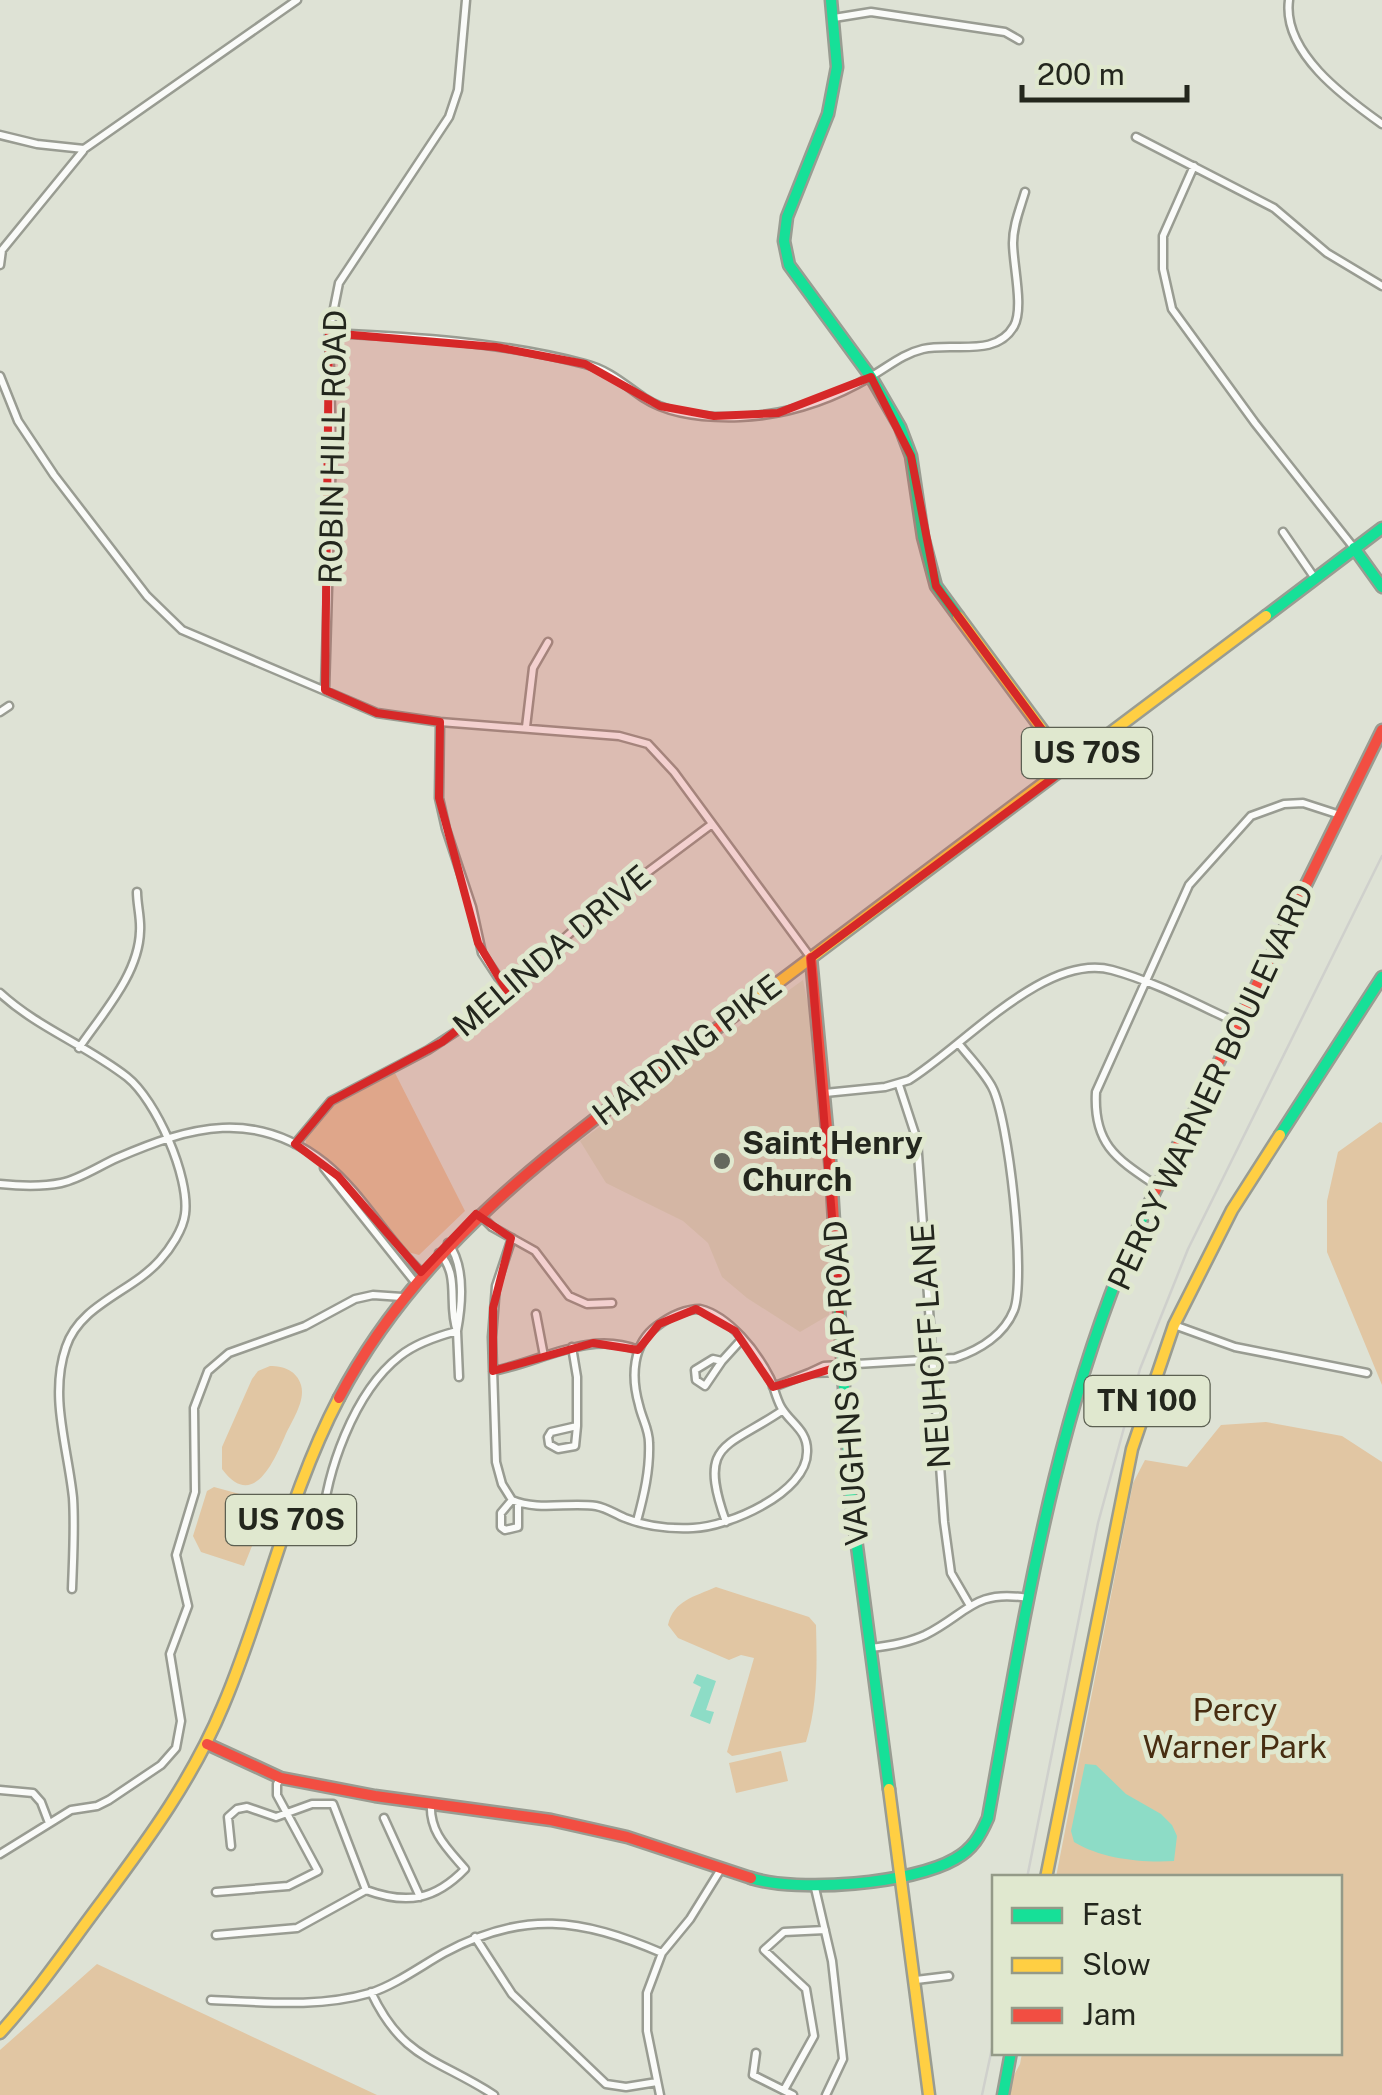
<svg xmlns="http://www.w3.org/2000/svg" width="1382" height="2095" viewBox="0 0 1382 2095" font-family="'Public Sans',sans-serif">
  <rect width="100%" height="100%" fill="#dee2d5"/>
  <path fill="#d4dac4" d="M803,980L817,1047L830,1220L829,1315L800,1332L747,1298L722,1277L708,1243L683,1221L606,1183L580,1141Z"/>
  <path fill="#e1c6a3" d="M395,1073L465,1211L419,1255L404,1251L353,1185L306,1144L305,1137L335,1103Z
    M1380,1122L1382,1123V1385L1327,1252V1201L1338,1152Z
    M270,1366C284,1366 297,1371 301,1385C306,1401 291,1422 285,1436C274,1461 253,1511 222,1469V1447L252,1379L258,1371Z
    M1266,1422L1342,1436L1382,1462V2095H1003L1020,2064L1022,2053L1340,2052V1878L1056,1877L1133,1483L1145,1460L1187,1467L1221,1425Z
    M214,1487L258,1499L262,1506L257,1524L260,1526L244,1566L201,1552L193,1536L207,1491Z
    M716,1587L809,1617L816,1625C817,1664 818,1704 806,1742L732,1756L727,1752L754,1658L741,1655L729,1660L678,1638L668,1625C674,1600 694,1597 716,1587Z
    M781,1751L788,1781L736,1793L729,1763Z
    M97,1964L377,2095H0V2050Z"/>
  <path fill="#8ddcc6" d="M697,1674L716,1681L706,1710L714,1712L710,1724L690,1716L701,1687L693,1683Z
    M1085,1764L1096,1765L1126,1794L1161,1814L1172,1825L1177,1836L1174,1861C1142,1863 1102,1859 1074,1842L1071,1831Z"/>
  <g fill="none" stroke-linecap="round" stroke-linejoin="round">
    <g stroke="#999c92" stroke-width="11">
      <path id="street" d="M1289,0C1282,52 1344,97 1382,124
        M834,18L871,12L1005,32L1019,40
        M0,135L37,144L84,149L297,0
        M1136,137L1274,208L1327,253L1382,286
        M1194,166L1163,236V269L1172,309L1255,423L1354,548
        M0,265L2,250L83,151
        M329,333C415,337 502,342 585,364C609,370 625,385 644,398C670,415 710,418 740,417C786,415 831,400 870,377C888,367 902,354 923,349C953,342 996,358 1014,326C1024,308 1013,265 1013,243C1013,225 1020,209 1025,192
        M0,376L18,421L54,475L147,596L182,630L377,713L440,722L619,736L648,744L674,772L811,958
        M1283,532L1314,577
        M325,690L332,452L329,333L339,283L449,117L458,90L466,0
        M0,712L9,706
        M440,722L439,798L446,829L472,907L482,953L507,991
        M526,727L533,668L548,642
        M0,993C38,1028 86,1045 127,1077C156,1100 190,1177 185,1214C183,1230 170,1249 160,1260C132,1292 80,1304 66,1347C49,1396 68,1448 73,1498C75,1528 73,1559 72,1589
        M79,1048C102,1014 139,974 140,931C141,918 137,905 137,892
        M899,1085L917,1140L944,1522L951,1573L969,1604
        M825,1093L885,1087L909,1080C963,1047 1045,952 1112,970C1156,982 1198,1005 1240,1024
        M295,1144L331,1101L428,1050L474,1020L589,916L712,824
        M324,1168L414,1281
        M0,1184C20,1186 41,1187 61,1183C80,1179 99,1166 117,1158C191,1126 255,1108 325,1163C363,1194 386,1239 421,1272
        M1157,1186C1117,1159 1093,1145 1096,1092L1189,885L1251,816L1284,804L1303,803L1340,815
        M479,1214L492,1227L535,1251L569,1296L587,1304L612,1303
        M512,1238L496,1286L492,1337L496,1462L502,1484L512,1500C538,1511 569,1502 596,1506C607,1508 615,1514 625,1518C645,1526 671,1529 693,1528C728,1527 807,1493 807,1452C808,1430 790,1423 781,1407C776,1398 774,1387 770,1378C757,1352 729,1316 700,1309C684,1309 669,1317 657,1326C632,1344 631,1377 639,1405C642,1419 649,1429 649,1443C650,1470 644,1495 637,1521
        M439,1253C461,1275 447,1305 457,1331C462,1304 465,1265 448,1243
        M536,1314L544,1356
        M1174,1325L1235,1347L1367,1373
        M572,1347L577,1377V1426L551,1432L548,1437L549,1444L558,1449L575,1446L577,1426
        M722,1361L705,1386L696,1380L695,1370L713,1359L722,1361L742,1339
        M493,1371C541,1362 589,1330 638,1350
        M844,1372L809,1373L824,1366L955,1358C979,1350 1004,1335 1014,1310C1026,1278 1009,1119 992,1087C984,1072 970,1058 959,1044
        M773,1387L809,1373
        M512,1500L501,1513V1527L505,1530L518,1527V1503
        M726,1522C697,1441 726,1449 783,1410
        M322,1530C325,1473 354,1392 400,1356C416,1343 438,1336 457,1331L459,1377
        M870,1648C889,1646 908,1643 925,1635C967,1614 974,1589 1027,1598
        M0,1790L33,1793L41,1802L49,1823
        M384,1818L420,1897
        M231,1846L228,1817L237,1809L247,1807L276,1817L312,1804H333L366,1890C407,1905 435,1900 465,1869C447,1848 429,1832 431,1803
        M0,1854L71,1810L97,1806L109,1800L161,1765L176,1748L181,1721L170,1654L188,1606L176,1555L195,1492L194,1408L208,1371L229,1353L305,1326L355,1299L373,1295L402,1297
        M815,1888L832,1961L843,2059L826,2095
        M216,1892L288,1886L318,1871L277,1795V1784L281,1778
        M216,1935L297,1928L366,1890
        M475,1937L512,1994L606,2084L626,2087L657,2082
        M916,1980L949,1976
        M371,1992C403,2060 437,2058 494,2095
        M211,2000C263,2002 319,2008 370,1993C395,1985 421,1966 444,1953C524,1910 580,1918 662,1953
        M756,2053L753,2075L793,2095
        M784,2090L814,2036L806,1989L764,1950L784,1932L825,1930
        M660,2095L647,2031V1993L662,1953L690,1919L721,1869"/>
    </g>
    <g stroke="#999c92" stroke-width="15">
      <path id="fast" d="M831,0L837,67L828,114L787,217L784,241L789,265L871,377L900,427L911,456L923,537L936,586L958,616
        M1354,548L1382,587
        M1266,616L1382,528
        M1280,1135L1382,977
        M839,1307L851,1501L889,1789
        M751,1878C798,1893 912,1884 955,1859C973,1849 980,1836 988,1818C1025,1613 1057,1400 1146,1210
        M1003,2095L1011,2052"/>
    </g>
    <g stroke="#999c92" stroke-width="15">
      <path id="slow" d="M958,616L1069,766
        M739,1012L1266,616
        M889,1789L929,2095
        M1046,1878L1132,1449L1174,1325L1232,1210L1280,1135
        M0,2033C38,1991 69,1945 103,1900C150,1837 193,1778 223,1706C266,1605 288,1495 339,1398"/>
    </g>
    <g stroke="#999c92" stroke-width="15">
      <path id="jam" d="M811,958L831,1171L839,1307
        M1146,1210L1382,730
        M339,1398C428,1228 589,1124 739,1012
        M207,1744L281,1778L375,1796L551,1820L627,1837L751,1878"/>
    </g>
    <use href="#street" stroke="#fafbf9" stroke-width="6"/>
    <use href="#fast" stroke="#16e098" stroke-width="10"/>
    <use href="#slow" stroke="#ffcf43" stroke-width="10"/>
    <use href="#jam" stroke="#f24e42" stroke-width="10"/>
    <path stroke="#cfd0cc" stroke-width="2.5" d="M1027,1878L1098,1523L1140,1369L1188,1249L1382,856
      M982,2095L994,2039"/>
  </g>
  <path fill="#d62828" fill-opacity="0.2" stroke="#d62828" stroke-width="8" stroke-linejoin="round" d="M329,333L496,347L585,364L660,406L714,416L778,413L871,377L911,456L936,586L1069,766L811,958L844,1365L773,1387L735,1331L696,1309L659,1324L638,1350L593,1343L493,1371V1308L511,1238L476,1214L421,1272L338,1176L295,1144L331,1101L442,1042L507,991L478,943L439,798L440,722L377,713L325,690Z"/>
  <circle fill="#64685d" stroke="#e0e8cf" stroke-width="4" cx="722" cy="1161" r="10"/>
  <g text-anchor="middle" stroke-width="10" stroke-linejoin="round" paint-order="stroke">
    <g fill="#e0e8cf" stroke="#5c6052" stroke-width="2.5">
      <rect x="1022" y="728" width="130" height="50" rx="8"/>
      <rect x="1084.5" y="1376" width="125" height="50" rx="8"/>
      <rect x="226" y="1495" width="130" height="50" rx="8"/>
    </g>
    <g font-size="30" font-weight="bold" fill="#23261d">
      <text x="1087" y="763">US 70S</text>
      <text x="1147" y="1411">TN 100</text>
      <text x="291" y="1530">US 70S</text>
    </g>
    <g font-size="32" fill="#23261d" stroke="#e0e8cf">
      <text transform="translate(333 447) rotate(-89)" y="11">ROBIN HILL ROAD</text>
      <text transform="translate(552 951) rotate(-40)" y="11">MELINDA DRIVE</text>
      <text transform="translate(687 1050) rotate(-37)" y="11">HARDING PIKE</text>
      <text transform="translate(1211 1087) rotate(-65)" y="11">PERCY WARNER BOULEVARD</text>
      <text transform="translate(931 1346) rotate(-94)" y="11">NEUHOFF LANE</text>
      <text transform="translate(846 1383) rotate(-94)" y="11">VAUGHNS GAP ROAD</text>
    </g>
    <g font-size="32" font-weight="bold" fill="#23261d" stroke="#e0e8cf" text-anchor="start">
      <text x="742" y="1154">Saint Henry<tspan x="742" dy="37">Church</tspan></text>
    </g>
    <g font-size="32" fill="#472d11" stroke="#e0e8cf">
      <text x="1235" y="1721">Percy<tspan x="1235" dy="37">Warner Park</tspan></text>
    </g>
  </g>
  <rect x="992" y="1875" width="350" height="180" fill="#e0e8cf" stroke="#949a88" stroke-width="2.5"/>
  <rect x="1012" y="1908" width="50" height="15" fill="#16e098" stroke="#949a88" stroke-width="2.5"/>
  <text x="1082" y="1925" font-size="30" fill="#23261d">Fast</text>
  <rect x="1012" y="1958" width="50" height="15" fill="#ffcf43" stroke="#949a88" stroke-width="2.5"/>
  <text x="1082" y="1975" font-size="30" fill="#23261d">Slow</text>
  <rect x="1012" y="2008" width="50" height="15" fill="#f24e42" stroke="#949a88" stroke-width="2.5"/>
  <text x="1082" y="2025" font-size="30" fill="#23261d">Jam</text>
  <path d="M1022 85v15h165v-15" fill="none" stroke="#23261d" stroke-width="5"/>
  <text x="1037" y="85" font-size="30" fill="#23261d" stroke="#e0e8cf" stroke-width="8" paint-order="stroke">200 m</text>
</svg>
